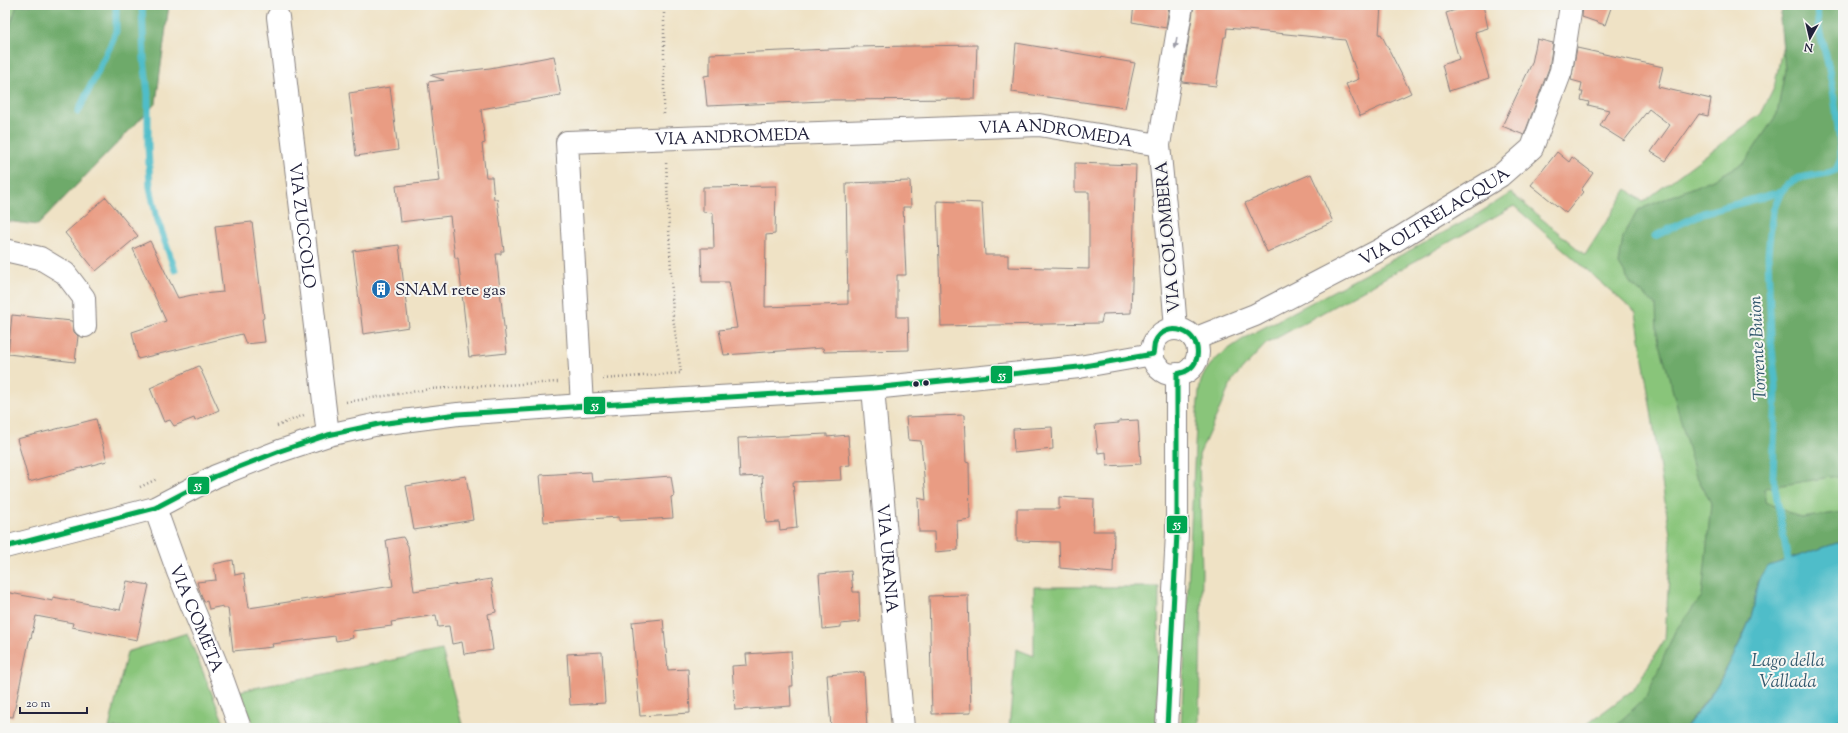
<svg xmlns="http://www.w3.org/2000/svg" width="1848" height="733" viewBox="0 0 1848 733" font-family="'Sorts Mill Goudy',serif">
  <rect width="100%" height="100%" fill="#f6f6f2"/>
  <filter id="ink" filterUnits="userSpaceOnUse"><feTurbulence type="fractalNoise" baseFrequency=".025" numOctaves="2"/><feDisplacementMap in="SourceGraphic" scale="8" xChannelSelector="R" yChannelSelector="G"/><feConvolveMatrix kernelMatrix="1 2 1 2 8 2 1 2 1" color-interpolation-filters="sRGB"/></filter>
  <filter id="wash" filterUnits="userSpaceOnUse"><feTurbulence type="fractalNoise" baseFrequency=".012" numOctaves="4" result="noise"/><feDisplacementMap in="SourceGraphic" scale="16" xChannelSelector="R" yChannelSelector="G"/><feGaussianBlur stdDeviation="0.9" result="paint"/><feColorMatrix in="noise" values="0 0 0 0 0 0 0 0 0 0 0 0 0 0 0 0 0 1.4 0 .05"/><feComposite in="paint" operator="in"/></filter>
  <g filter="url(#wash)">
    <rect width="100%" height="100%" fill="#efe2c5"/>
    <path fill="#89c57a" stroke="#56745a" d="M5,5H17L5,41Z
      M1791,5H1843V541L1824,547L1685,728H1582L1634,689L1665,639L1671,541L1636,313L1514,206L1266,344L1233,379L1199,455L1202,573L1199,728H1181L1196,426C1197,412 1198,398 1200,385C1205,362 1230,348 1248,336L1471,218L1511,193L1585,255L1627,189L1643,202L1761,114L1774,88Z
      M1034,587H1159L1157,728H1009L1016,649L1034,656Z
      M187,633L226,728H109L127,652Z
      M442,650L463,728H254L240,691Z"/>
    <path fill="#6eaa6a" stroke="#486652" d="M17,5H169L156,103L38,225L5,221V41Z
      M1783,5H1843V475L1765,488V502L1801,518L1843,512V541L1769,566L1757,582L1754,606L1751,617L1733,657L1716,687L1685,728H1613L1647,696L1675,631L1702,596L1711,503L1695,473L1657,333L1656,305L1631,284L1619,264L1623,237L1638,210L1718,177L1745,162L1777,114L1785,70L1780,19Z
      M1843,717V728H1820L1822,726Z"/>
    <path fill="#4fbdc9" stroke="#387082" d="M1843,541V717L1822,726L1820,728H1685C1704,706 1721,682 1733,656C1740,643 1746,630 1751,617C1758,598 1752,580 1769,566Z"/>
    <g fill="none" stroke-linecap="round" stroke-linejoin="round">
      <path stroke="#4fbdc9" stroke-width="7" d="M142,5L144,59L148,94V145L150,187L157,219L175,270
        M78,112L112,42L116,31V5
        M1655,236L1703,213L1781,192
        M1786,570L1788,561L1773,476L1776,386L1771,340L1768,255L1770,234L1773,211L1781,192L1788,184L1798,178L1828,173L1836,170L1841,159V149C1837,123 1835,95 1829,69C1825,47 1815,27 1818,5"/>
    </g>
    <g id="blocks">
      <path fill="#e99c83" d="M1134,5H1169L1166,28L1132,22Z
        M1194,5H1381L1379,35L1381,34L1411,93L1360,116L1346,84L1359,79L1345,40L1227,28L1226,37H1224L1216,86L1182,82Z
        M1471,5H1483L1488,28L1475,32L1489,78L1449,91L1442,65L1459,59L1446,13Z
        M1583,5H1612L1605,25L1582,17Z
        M1537,39L1553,43L1549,68L1524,135L1502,126L1532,63Z
        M1016,43L1135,63L1125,108L1012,92Z
        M977,45L975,99L824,100V101L707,106L704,76L710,75V54L854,48V47Z
        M1577,48L1663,67L1658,87L1711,99L1708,116L1699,114L1666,161L1651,152L1670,125L1649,109L1624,141L1600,126L1609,110L1588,105L1589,102L1581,100L1583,92H1580L1582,83L1571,80Z
        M554,56L561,95L481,109L485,143L482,144L486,177H492L494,199H497L504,251H501V254H496L507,353L469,357L458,258H455L450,216L400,222L396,186L440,181L428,82L444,80L430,75L490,68Z
        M390,87L398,150L356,156L349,93Z
        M1557,152L1569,162L1572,157L1593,173L1581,190L1583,192L1566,213L1531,185Z
        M1075,163L1136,165L1131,313L1103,314L1101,323L941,326L937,201L982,203L985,255H1008V267L1089,269V192H1075Z
        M1311,174L1333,222L1267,252L1245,203Z
        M910,181L911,207H903L906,275H897V317H908L909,350L824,352L823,348L724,355L719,330L737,328L729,282H702L701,248H714L713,213L703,212V187L776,186L775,234L766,235L765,307L848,304L846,183Z
        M106,197L138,236L96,271L65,233Z
        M252,222L264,318L262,319L265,342L246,344L242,334L138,359L132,332L166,321L133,249L150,241L178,298L192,295L223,292L215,226Z
        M399,245L409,327L363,334L353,251Z
        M12,315L72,321L74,332L78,336L75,362L8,354Z
        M199,366L219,410L195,421L194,418L174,426L170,420L164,422L150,388Z
        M964,415L966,462L969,463L970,519L957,521L958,550L935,552L934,532H919L918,498L926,500L921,441L908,440L906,417Z
        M96,419L107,461L29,482L17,439Z
        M1138,420L1141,464L1107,466L1106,452L1098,453L1095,425L1119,423V421Z
        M1052,427L1053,449L1014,453L1013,429Z
        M827,434V437L848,435L850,465L840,466L841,480L793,482L797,528L780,530L779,522L766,523L762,476L740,477L738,438Z
        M591,472L592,482L671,476L674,496L671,497L673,518L619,521V517L544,522L540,475Z
        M466,476L473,520L414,530L406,486Z
        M1059,497L1094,499L1093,531H1114L1113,573L1060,568L1059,542L1017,541V509H1059Z
        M403,537L408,546L414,591L491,579L496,612L488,614L493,650L464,654L462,642L452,644L449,626L438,627L436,615L391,622L392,626L352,631L353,638L336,641L335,636L272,644L273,647L233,651L228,608H223V606L209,609L207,601L204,602L199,589L197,582L216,580L214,564L233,560L235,575L244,573L249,608L393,586L386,540Z
        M851,571L853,592H859L860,622L841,624V627L823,629L819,574Z
        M127,581L149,585L137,640L72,627L73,623L36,616L31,638L30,637L13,717L5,716V592L53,601V597L120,610Z
        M968,595L971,713L932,714L929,596Z
        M663,619L668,670L688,669L690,713L640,716L632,622Z
        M791,651L793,686H790L791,706L735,710L732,666L747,665L746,654Z
        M602,652L605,703L570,705L567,654Z
        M864,672L867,728H831L827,675Z"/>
    </g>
  </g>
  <g filter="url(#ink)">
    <use href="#blocks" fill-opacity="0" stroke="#888280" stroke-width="1"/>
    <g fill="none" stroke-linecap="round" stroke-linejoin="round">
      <g stroke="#888280" stroke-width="24">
        <g id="minor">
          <path id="s1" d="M278,17L328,435"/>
          <path d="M5,250L40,258L65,273L84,298L85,326"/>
          <path d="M1176,329L1171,266L1159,145L1182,5"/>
          <circle cx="1175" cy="352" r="23"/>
          <path id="s2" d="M1194,339L1255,315L1380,250L1500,176L1532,148L1561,71L1571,5"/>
          <path id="s3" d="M873,388L903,728"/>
          <path id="s4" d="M582,405L567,142L1039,125L1159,145"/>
          <path id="s5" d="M155,508L178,572L222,678L240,728"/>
          <path d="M5,547L155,508L216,476L280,451L328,435L379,424L458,414L582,405L873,388L1079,367L1153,354"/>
          <path d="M1167,728L1177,533V374"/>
        </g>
      </g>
      <path stroke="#888280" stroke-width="2.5" stroke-dasharray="1 3" stroke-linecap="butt" d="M664,5V116
        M603,379L681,373L673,317L666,161
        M346,402L430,389L558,382
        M277,426L304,415
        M140,487L157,479"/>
      <use href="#minor" stroke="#fff" stroke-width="22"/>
      <g stroke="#f6f6f2" stroke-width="8">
        <path id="bus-1" d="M5,547L155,508L216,476L280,451L328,435L379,424L458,414L873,388L1079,367L1153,354C1154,350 1154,345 1155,342C1165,319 1202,330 1197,357C1195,367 1187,372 1177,374V533L1167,728"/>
      </g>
      <use href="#bus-1" stroke="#00a651" stroke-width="5"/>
    </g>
    <defs><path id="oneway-solid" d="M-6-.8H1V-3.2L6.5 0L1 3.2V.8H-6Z"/></defs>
    <use fill="#9c9ca7" href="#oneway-solid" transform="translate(1176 43) rotate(99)"/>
  </g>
  <defs>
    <g id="building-disc" transform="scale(1)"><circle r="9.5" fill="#1f6fb2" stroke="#f6f6f2"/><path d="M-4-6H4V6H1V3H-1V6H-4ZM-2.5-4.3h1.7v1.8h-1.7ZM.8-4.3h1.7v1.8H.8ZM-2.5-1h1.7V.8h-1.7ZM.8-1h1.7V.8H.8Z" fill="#fff"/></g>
  </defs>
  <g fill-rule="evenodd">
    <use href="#building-disc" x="381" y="289"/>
  </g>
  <g fill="#22223b" stroke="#f6f6f2" stroke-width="1.5">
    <circle cx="926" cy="383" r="3.5"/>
    <circle cx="916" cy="384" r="3.5"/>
  </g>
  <g text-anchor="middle" stroke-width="4" stroke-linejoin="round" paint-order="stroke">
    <g font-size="17" fill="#22223b" stroke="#f6f6f2">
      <text dy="6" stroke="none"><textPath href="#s4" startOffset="753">VIA ANDROMEDA</textPath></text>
      <text dy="6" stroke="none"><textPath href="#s4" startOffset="429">VIA ANDROMEDA</textPath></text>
      <text dy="6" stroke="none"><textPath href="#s2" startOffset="270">VIA OLTRELACQUA</textPath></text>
      <text dy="6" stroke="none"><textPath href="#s1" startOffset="210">VIA ZUCCOLO</textPath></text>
      <text transform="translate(1167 237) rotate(-95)" y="6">VIA COLOMBERA</text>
      <text dy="6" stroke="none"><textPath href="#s3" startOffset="171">VIA URANIA</textPath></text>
      <text dy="6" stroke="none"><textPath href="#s5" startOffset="118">VIA COMETA</textPath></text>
    </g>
    <g font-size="17" fill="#22223b" stroke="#f6f6f2" text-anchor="start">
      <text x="395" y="295">SNAM rete gas</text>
    </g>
    <g font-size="18" font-style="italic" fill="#32586d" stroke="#f6f6f2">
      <text transform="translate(1757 348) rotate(-93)" y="6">Torrente Buion</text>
      <text x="1788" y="666">Lago della<tspan x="1788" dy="21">Vallada</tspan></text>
    </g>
  </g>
  <g stroke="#f6f6f2" stroke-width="1.5">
    <rect x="990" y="365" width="23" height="19" rx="4" fill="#00a651"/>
    <rect x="583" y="396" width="23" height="19" rx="4" fill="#00a651"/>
    <rect x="187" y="476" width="23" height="19" rx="4" fill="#00a651"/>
    <rect x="1166" y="515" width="22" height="19" rx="4" fill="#00a651"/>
  </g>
  <g font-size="11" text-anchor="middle" font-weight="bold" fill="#fff">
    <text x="1002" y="379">55</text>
    <text x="595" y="409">55</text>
    <text x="198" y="489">55</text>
    <text x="1177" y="528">55</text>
  </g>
  <rect width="1848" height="733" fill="none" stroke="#f6f6f2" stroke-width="20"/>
  <g transform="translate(1810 38) rotate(188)" stroke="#f6f6f2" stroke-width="3" paint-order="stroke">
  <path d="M0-3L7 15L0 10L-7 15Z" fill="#22223b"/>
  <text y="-6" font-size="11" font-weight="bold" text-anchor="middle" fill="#22223b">N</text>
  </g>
  <path d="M20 707v6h67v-6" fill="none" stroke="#22223b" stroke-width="2"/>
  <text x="26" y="707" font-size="12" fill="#22223b" stroke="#f6f6f2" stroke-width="3" paint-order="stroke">20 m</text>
</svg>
